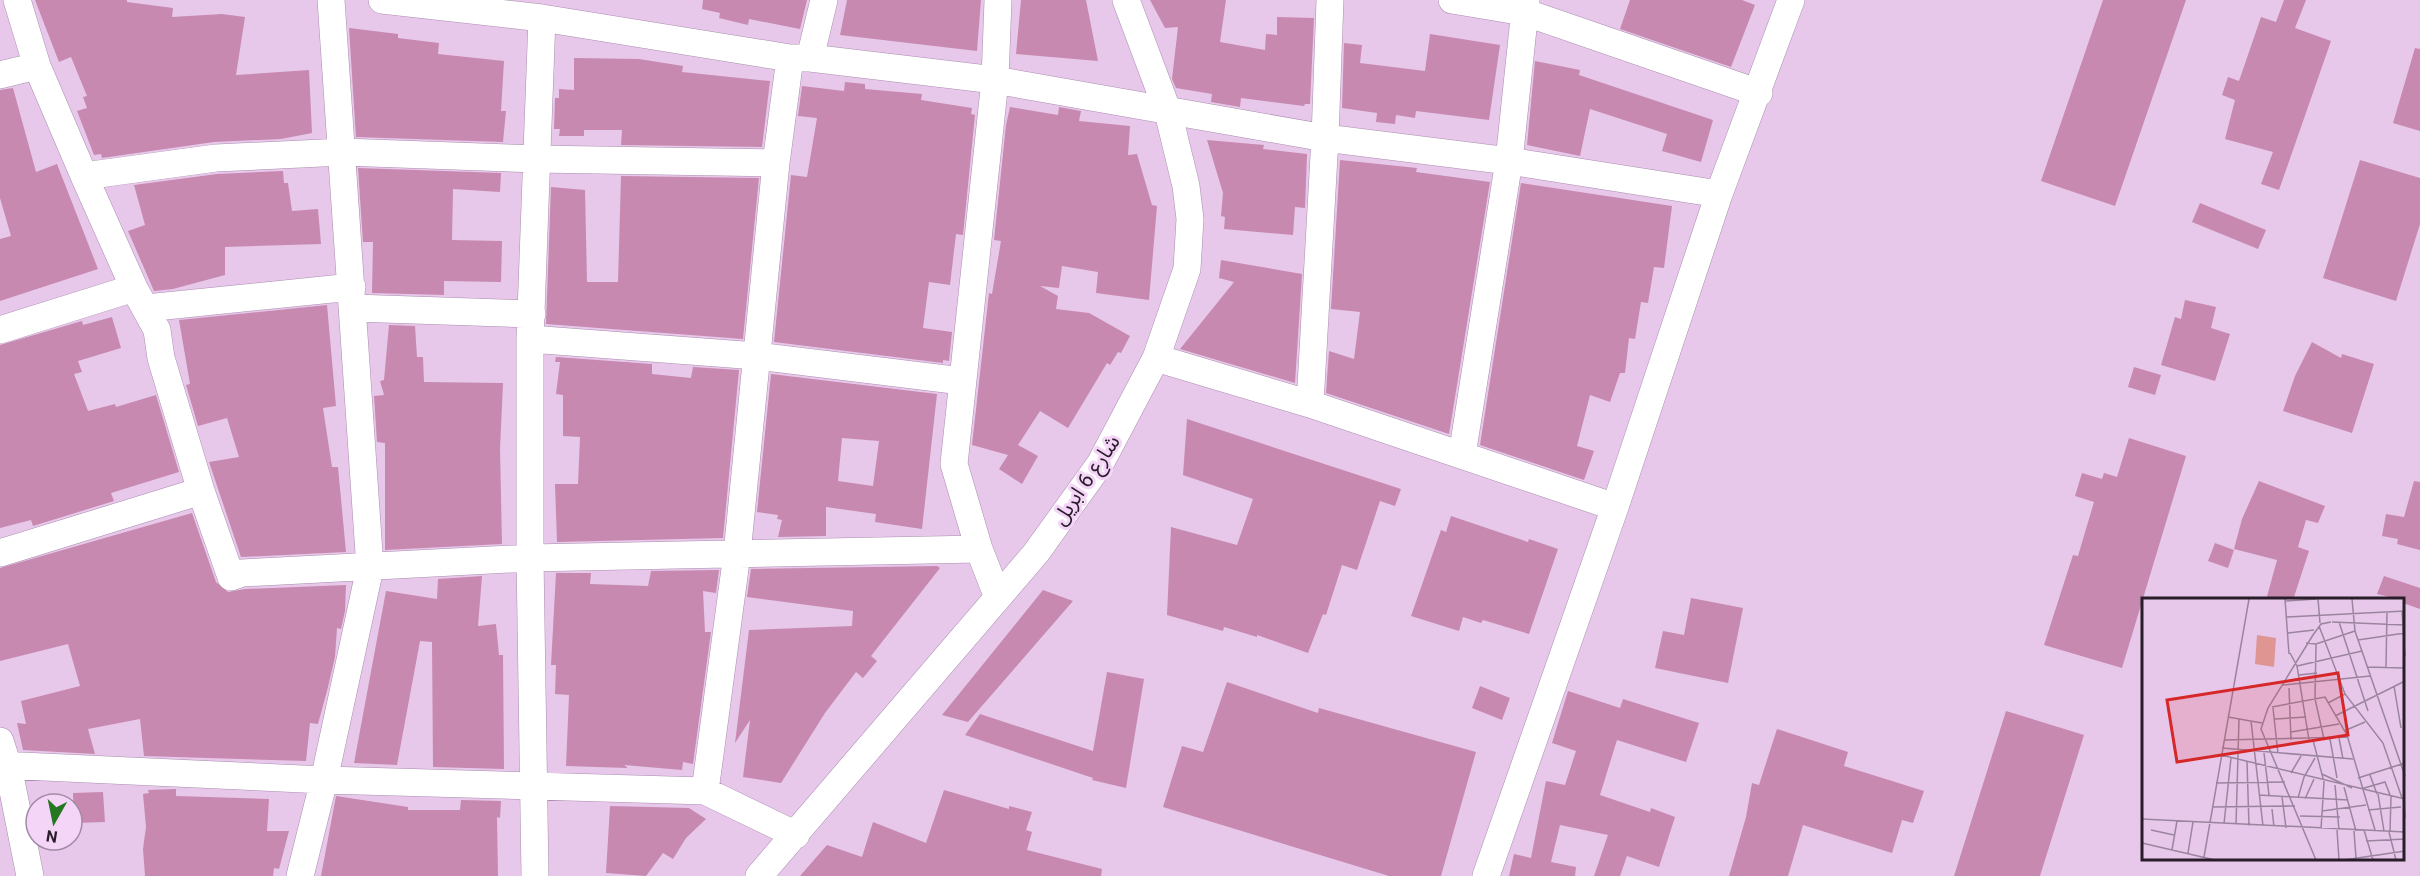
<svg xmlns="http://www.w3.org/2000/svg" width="2420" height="876" viewBox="0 0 2420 876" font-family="Roboto,'Noto Sans Arabic',sans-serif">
  <rect width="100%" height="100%" fill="#e7c8eb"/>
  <path fill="#c789af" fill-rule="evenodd" d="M35,0H127V2L173,8L172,17L222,14L245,17L236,75L309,70L312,133L281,139L214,142L102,158L101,154L94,155L77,111L87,108L83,97L87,96L71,57L59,62Z
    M703,0H807L800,29L749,19L748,25L719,18L720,13L702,9Z
    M847,0H981L977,51L840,35Z
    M1021,0H1086L1098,61L1016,54Z
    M1150,0H1226L1220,42L1265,50L1266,34L1277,35V17L1314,18L1310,104H1305L1304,106L1241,98L1240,107L1211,102L1212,94L1176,88L1172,79L1178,27L1165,28Z
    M1630,0H1742L1755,5L1731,67L1620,29Z
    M2103,0H2186L2115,206L2041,181Z
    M2284,0H2306L2295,28L2331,41L2279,190L2261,184L2273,152L2225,139L2235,100L2222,95L2228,77L2239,81L2261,17L2276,22Z
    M349,28L398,34V38L439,43L438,54L504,61L501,111H506L503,142L356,137Z
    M1430,34L1500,45L1489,120L1416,111L1415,118L1396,115L1395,124L1376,122L1377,113L1342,108L1344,43L1362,45L1360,63L1425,71Z
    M2415,48L2420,49V131L2393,123Z
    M574,58L639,59L683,66L682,72L770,81L762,147L621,145L622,130H584V136H559L560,129H554L555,98H559V89L574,90Z
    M1535,61L1580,70L1579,75L1713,120L1701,162L1662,151L1667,134L1590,109L1580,156L1527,145Z
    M845,82L865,84V89L922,94L921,100L972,108L971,114L975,115L963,235L956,234L950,285L929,282L923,328L952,332L949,361L943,360V363L774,342L791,175L807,177L817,118L798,116L802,86L844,91Z
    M13,88L36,172L57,164L98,269L0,301V239L11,236L0,198V90Z
    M1010,107L1058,115L1059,107L1081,111L1079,121L1130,126L1128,155L1137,154L1152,205L1157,206L1149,300L1096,293L1098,272L1062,266L1059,288L1040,286L1058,296L1056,309L1089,313L1130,336L1121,353L1118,352L1110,365L1107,363L1068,428L1040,411L1018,445L1038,456L1022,484L999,469L1008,455L972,445L989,293L992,294L1001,241L994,240L1006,125Z
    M1207,140L1264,145L1263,149L1307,154L1305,208L1295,207L1293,235L1224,229L1225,217L1221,216L1223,193Z
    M1340,160L1417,168L1416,172L1490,182L1449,434L1326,393L1329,351L1354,359L1360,312L1331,309Z
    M2360,160L2420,178V224L2396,301L2323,278Z
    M358,168L501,173L500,192L453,189L452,240L502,241L501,282L444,281V295L372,293L373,242H363Z
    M283,171L284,183H288L292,211L318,209L321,244L225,247V275L173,289L154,291L128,231L145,225L134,185L217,174Z
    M621,176L759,178L743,339L546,324L551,187L585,190L587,282H618Z
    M1521,183L1672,206L1664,268L1654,267L1648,303L1641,302L1635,339L1629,338L1625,373H1620L1610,402L1590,395L1577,446L1594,451L1584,480L1480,445Z
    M2200,203L2266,230L2258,249L2192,222Z
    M1221,260L1302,274L1295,383L1180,349L1234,282L1219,278Z
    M2185,300L2216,307L2211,328L2230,334L2215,381L2161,365L2175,317L2181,319Z
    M327,305L336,406L323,408L332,467H338L346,552L241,557L209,462L239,457L227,418L198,426L186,385L190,384L179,320Z
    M112,317L121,348L78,361L82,372L74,374L88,411L115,404L116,407L156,395L179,472L111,493L114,501L33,526L31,520L0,528V345L82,321L83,325Z
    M389,325L415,326L417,357H423L424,382L503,383L500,449L502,544L385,550V443L377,442L374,396L384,395L380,381L384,380Z
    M2312,342L2341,358L2342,354L2374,364L2352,433L2283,411L2295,376Z
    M556,357L652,364V374L691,378L693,367L739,370L723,538L557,542L555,484H578L580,437L563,436V395L556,394L560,362H555Z
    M2134,367L2161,375L2155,395L2128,387Z
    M771,374L937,394L922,529L875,522L876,514L826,507V536L778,537L782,520L777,519L778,515L757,512ZM842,438L879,441L873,486L838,481Z
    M1187,419L1401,489L1395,506L1380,501L1357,570L1342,565L1326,615L1323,614L1308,653L1257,635V637L1224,627L1223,631L1167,615L1171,527L1237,545L1253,499L1183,475Z
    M2129,438L2186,456L2122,668L2044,645L2073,555L2078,556L2094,502L2075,496L2082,473L2102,479L2104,473L2117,477Z
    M2259,481L2325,506L2318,523L2306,520L2298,547L2309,551L2293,600H2266L2277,560L2234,549L2242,519Z
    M2414,481L2420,482V550L2397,544L2398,539L2382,536L2386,514L2404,517Z
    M192,513L216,582L228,592L245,589L346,585L345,611L341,629L337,628L335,657L327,691L318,724L310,723L306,761L144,756L140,719L88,729L95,754L23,750L17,723L26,724L21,701L80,686L68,644L0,661V568Z
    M1451,516L1528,542L1529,539L1558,549L1529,634L1483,620L1481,623L1463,617L1459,631L1411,616L1441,530L1446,532Z
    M2215,543L2234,550L2228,568L2208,561Z
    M937,566L940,568L871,656L877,661L863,678L856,672L825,713L781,783L743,777L750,720L735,743L749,630L852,626L853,611L747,597L751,569Z
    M719,570L716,593L703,591L705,632H711L693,764L683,762L682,770L624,765L628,768L566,766L569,695L555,694L556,665H551L556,573H591L590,584L648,586L651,571Z
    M482,576L478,626L496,624L499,655H503L504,769L433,767L432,642L420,641L397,765L354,763L386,591L437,599L438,579Z
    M2384,576L2420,588V609L2403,603V600L2377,594Z
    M1043,590L1073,601L968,722L942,715Z
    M1691,598L1743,608L1728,683L1655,668L1663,631L1684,635Z
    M1107,672L1144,679L1126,788L1092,780L1093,778L965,735L980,714L1093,751Z
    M1227,682L1318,713L1319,708L1476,752L1441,876H1389L1163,807L1182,746L1203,752Z
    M1480,686L1510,698L1502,720L1472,708Z
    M1568,691L1620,708L1623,699L1699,723L1686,762L1617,740L1600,795L1650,812L1651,808L1675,817L1659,867L1627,856L1620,876H1594L1608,835L1560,825L1551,862L1576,867L1575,876H1509L1514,854L1531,858L1546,781L1565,785L1576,751L1552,743Z
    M2006,711L2084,735L2040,876H1954Z
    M1777,729L1848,752L1844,766L1924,791L1913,823L1902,820L1892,853L1803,825L1788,876H1729L1746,817L1752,783L1759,785Z
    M176,789V796L269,799L267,831H289L279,869L274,868L273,876H145L143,849L146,827L143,794L149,793L148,790Z
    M944,790L1009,809V806L1032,812L1026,830L1032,832L1027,850L1102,869L1101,876H800L827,845L862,857L873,822L926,843Z
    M103,792L105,822L74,823L73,793Z
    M336,796L408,807V810H460L461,800L501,801L500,818L497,817L498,876H321Z
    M610,806L689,808L706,819L686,838L673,859L663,853L646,876L606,873Z"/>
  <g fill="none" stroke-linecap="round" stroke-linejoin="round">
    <g stroke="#aa8dae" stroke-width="28">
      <path id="minor" d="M17,0L37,66L84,176L134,288L157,330L161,358L201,491L231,577L242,573L530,558L979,549
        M382,0L542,18L790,58H810L995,80L1325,138L1509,161L1719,194
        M1452,0L1524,12L1759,93
        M810,58L824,0
        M0,75L37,66
        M84,176L216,158L343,152L537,159L776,163
        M146,308L352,287
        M353,308L532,314
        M0,330L134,288
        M530,339L757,356L962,381
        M1156,358L1310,404L1615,507
        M1310,404L1325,138L1330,0
        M1462,455L1509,161L1526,0
        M0,553L201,491
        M997,595L979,549L954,464L995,80L998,0
        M0,741L8,766L30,876
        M0,765L324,780L705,791L796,835
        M705,791L737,554L776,163L790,58
        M300,876L324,780L370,568L331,0
        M535,876L530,558V339L542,18
        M759,876L1036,553L1100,464L1156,358L1187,269L1190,219L1186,186L1168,112L1126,0
        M1486,876L1615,507L1719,194L1791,0"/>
    </g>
    <use href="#minor" stroke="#fff" stroke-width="27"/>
  </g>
  <g text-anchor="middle" stroke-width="6" stroke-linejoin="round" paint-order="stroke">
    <g font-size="21" fill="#291d2a" stroke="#f4d5f8">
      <text transform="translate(1086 480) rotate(-56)" y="7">شارع 6 ابريل</text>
    </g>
  </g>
  <g transform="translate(2142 598)">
    <rect width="262" height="262" fill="#e7c8eb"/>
    <path d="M115,37L134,40L132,69L113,66Z" fill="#df9693"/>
    <path fill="none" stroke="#9b849e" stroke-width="1.5" d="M143,1L147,56M176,1L178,25M210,1L213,33L263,178M144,3L174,1M260,13L263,58M145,19L263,13M190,24L263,27M197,24L226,113M177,28L203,96L241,145L260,200M146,35L172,32M216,42L263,35M164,45L174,46L213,33M174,46L173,101L182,141M148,55L155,68L167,142M155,68L220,53M225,69L263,70M244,69L245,14M157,77L175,75M141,87L228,78M252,88L259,130M147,90L149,142M186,105L203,96M130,109L183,99L205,137L233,232M131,110L136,156M193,118L263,83M86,119L120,125M133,121L164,119M109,123L121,228M202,133L223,124M149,134L197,126M197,140L201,161M188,141L195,180M82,142L205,139M171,142L182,184L179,231M80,150L211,161M122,155L127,197M79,157L263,201M105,164L107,228M149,175L159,158M180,176L210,190M228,177L235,196M216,180L263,165M74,185L143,184M193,187L197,232M202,189L214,233M219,191L243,184L248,197M236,196L242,233M117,197L206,202M140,199L144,230M156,200L162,179L173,160M163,201L172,181M262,201L263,220M70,209L153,208M130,211L132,229M226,212L259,209M180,213L224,207M158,218L198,219M0,221L263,234M82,226L89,160M94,227L97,121M9,232L32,237M195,232L197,262M222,232L231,262M212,233L214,260M247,234L254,262M248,234L249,198M224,243L263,241M0,245L73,262M30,252L35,223M46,255L51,224M62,259L107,1M174,262L119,131L126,110L171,37L179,26L189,24M202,262L263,253"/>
    <path fill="#d62828" fill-opacity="0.15" stroke="#d62828" stroke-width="3" d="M196,75L206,137L35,164L25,102Z"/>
    <rect width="262" height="262" fill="none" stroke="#291d2a" stroke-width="3"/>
  </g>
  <g transform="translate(54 822) rotate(189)"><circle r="28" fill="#f4d5f8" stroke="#a38ba6" stroke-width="1.5"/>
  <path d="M0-4.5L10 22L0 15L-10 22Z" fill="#267721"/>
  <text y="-9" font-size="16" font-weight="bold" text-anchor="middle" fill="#291d2a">N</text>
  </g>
</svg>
